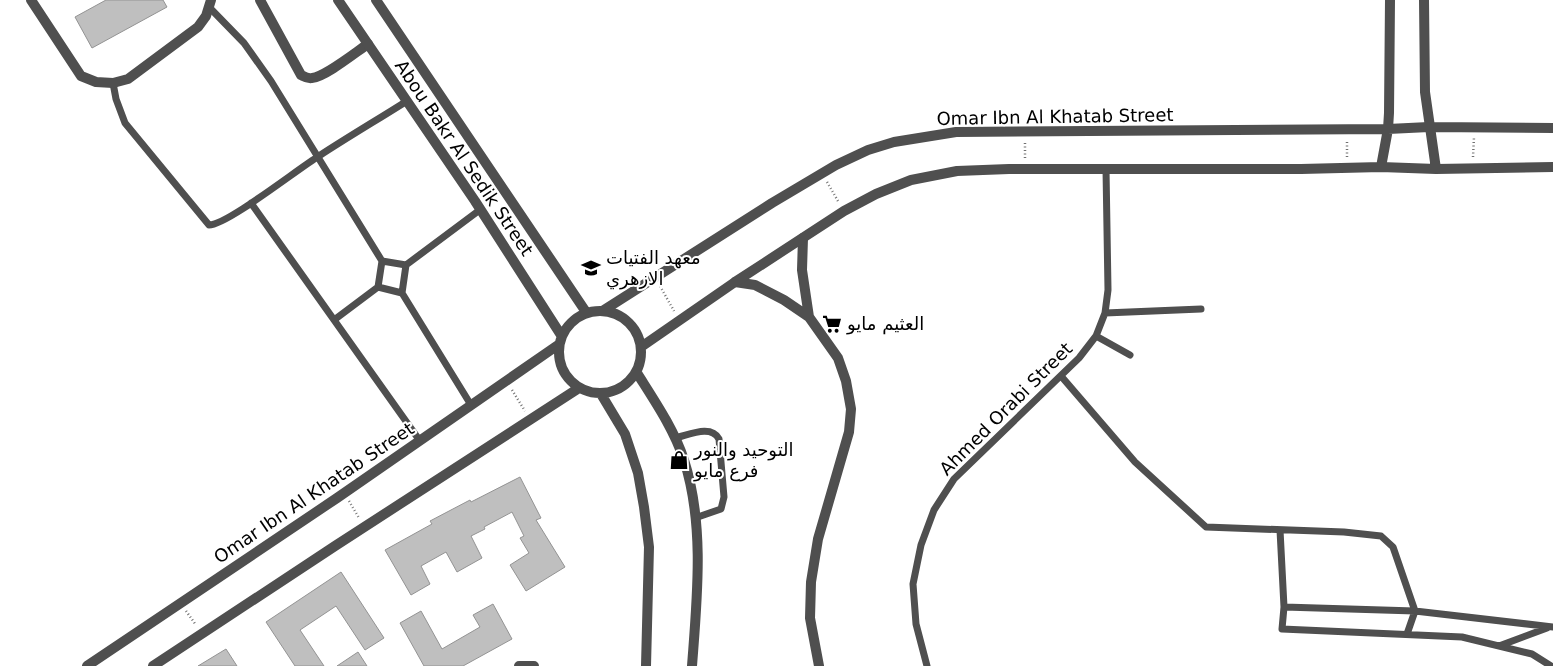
<svg xmlns="http://www.w3.org/2000/svg" width="1553" height="666" viewBox="0 0 1553 666" font-family="'DejaVu Sans',Vazirmatn,sans-serif">
  <rect width="100%" height="100%" fill="#fff"/>
  <path fill="#bfbfbf" stroke="#939393" d="M106,0H163L167,7L92,48L75,17Z
    M520,477L541,518L536,520L565,567L526,591L510,565L529,553L520,538L524,536L512,512L484,527L485,529L471,536L482,558L457,572L446,552L421,566L430,584L411,595L385,550L432,524L430,521L470,500L471,502Z
    M341,572L384,638L365,650L336,606L300,630L324,666H295L266,622Z
    M493,604L512,639L463,666H424L400,623L421,611L442,649L480,627L473,615Z
    M226,649L237,666H198Z
    M358,652L367,666H337Z"/>
  <g fill="none" stroke-linecap="round" stroke-linejoin="round">
    <path stroke="#717171" stroke-width="2.5" stroke-dasharray="1 2.5" stroke-linecap="butt" d="M1347,157V140
      M1473,157L1474,137
      M1025,158V143
      M827,182L838,201
      M660,286L674,311
      M512,390L525,411
      M349,501L359,518
      M186,611L196,625"/>
    <path stroke="#4f4f4f" stroke-width="7" d="M209,7L244,43L271,81L382,261L378,287L334,320
      M113,83L116,99L125,123L209,225C227,225 299,168 319,156C348,137 377,120 407,101
      M251,203L420,441
      M382,261L406,265L402,293L471,405
      M406,265L481,209
      M378,287L402,293
      M1105,313L1201,309
      M1096,336L1130,355
      M1061,376L1135,462L1206,527L1344,532L1381,536L1393,547L1415,611L1553,627
      M675,438C689,435 711,424 719,439L724,497L721,509L695,518
      M1280,530L1284,607L1415,611L1407,634
      M1284,607L1282,629L1462,637L1532,654L1551,666
      M1499,646L1547,628
      M927,666L916,624L913,584L921,545L934,510L954,479L1079,358L1096,336L1105,313L1108,290L1106,169"/>
    <path stroke="#4f4f4f" stroke-width="10" d="M31,0L81,76L96,82L113,83L128,79L198,27L206,16L211,0
      M260,0L301,75C305,77 308,79 312,78C325,77 356,52 368,44
      M803,238L802,270L809,317
      M735,282L755,285L784,300L809,317L838,358L846,381L851,409L849,432L818,539L811,582L810,618L819,666
      M519,666H534"/>
    <path stroke="#4f4f4f" stroke-width="10" d="M338,0L475,201L561,335
      M376,0L586,312
      M1424,0L1425,92L1436,169
      M1381,167L1388,129L1389,113L1390,0
      M604,310L772,203L836,165L868,150L894,142L956,132L1388,129L1429,127L1553,128
      M559 352a41 41 0 1 1 82 0a41 41 0 1 1-82 0Z
      M641,347L735,282L844,211L876,194L911,180L957,171L1009,169H1301L1381,167L1436,169L1553,167
      M637,373C654,400 674,429 684,460C705,525 697,599 692,666
      M601,394L625,434L638,473L644,507L649,547L646,666
      M87,666L337,498L558,345
      M153,666L335,546L579,388"/>
  </g>
  <defs>
    <g id="school-bare" transform="scale(1.5)"><path d="M0-5L7-2L0 1L-7-2ZM-4 1L0 2.5L4 1V4Q0 6-4 4Z" fill="#000" stroke="#fff" stroke-width="2.5" paint-order="stroke"/></g>
    <g id="supermarket-bare" transform="scale(1.5)"><path d="M-6-5.5h2.5l.6 2H6L4.5 2H-2.5L-4.4-4H-6ZM-1.5 3.2a1.3 1.3 0 1 0 .1 0ZM3 3.2a1.3 1.3 0 1 0 .1 0Z" fill="#000" stroke="#fff" stroke-width="2.5" paint-order="stroke"/></g>
    <g id="shop-bare" transform="scale(1.5)"><path d="M-5-2.5h2.3a2.7 3.5 0 0 1 5.4 0H5L5.5 6h-11ZM-1.5-2.5h3a1.5 2.3 0 0 0-3 0Z" fill="#000" stroke="#fff" stroke-width="2.5" paint-order="stroke"/></g>
  </defs>
  <g fill-rule="evenodd">
    <use href="#school-bare" x="591" y="268"/>
    <use href="#supermarket-bare" x="832" y="324"/>
    <use href="#shop-bare" x="679" y="460"/>
  </g>
  <g text-anchor="middle" stroke-width="4" stroke-linejoin="round" paint-order="stroke">
    <g font-size="18" fill="#000" stroke="#fff">
      <text transform="translate(1055 117) rotate(-1)" y="6">Omar Ibn Al Khatab Street</text>
      <text transform="translate(464 158) rotate(56)" y="6">Abou Bakr Al Sedik Street</text>
      <text transform="translate(1006 409) rotate(-45)" y="6">Ahmed Orabi Street</text>
      <text transform="translate(314 493) rotate(-34)" y="6">Omar Ibn Al Khatab Street</text>
    </g>
    <g font-size="18" fill="#000" stroke="#fff" text-anchor="start">
      <text x="606" y="264">معهد الفتيات<tspan x="606" dy="21">الازهري</tspan></text>
      <text x="847" y="330">العثيم مايو</text>
      <text x="694" y="456">التوحيد والنور<tspan x="694" dy="21">فرع مايو</tspan></text>
    </g>
  </g>
</svg>
